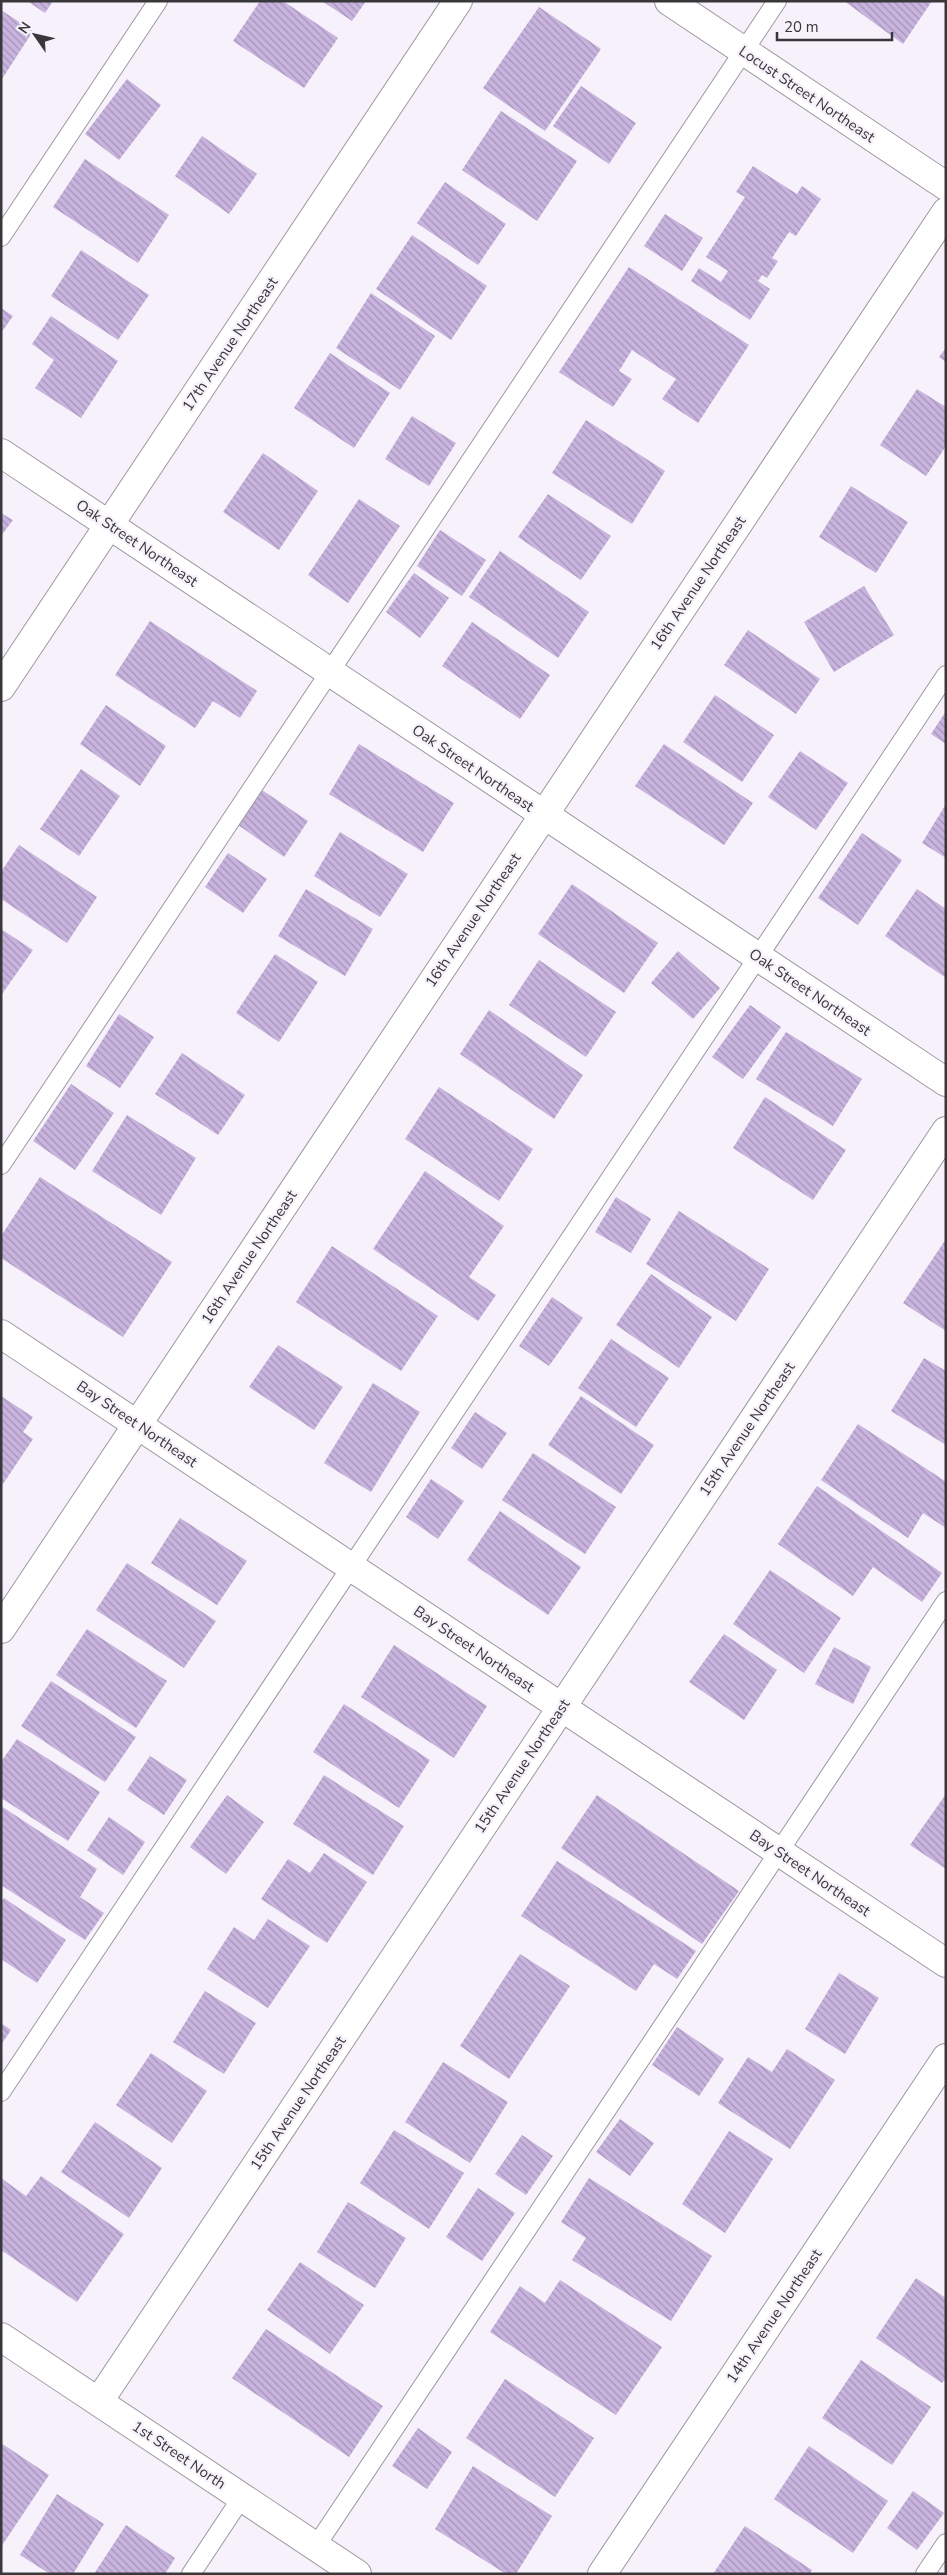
<svg xmlns="http://www.w3.org/2000/svg" width="947" height="2575" viewBox="0 0 947 2575" font-family="'Nunito Sans',sans-serif">
  <defs>
    <pattern id="building-back-hatch" width="6" height="6" patternUnits="userSpaceOnUse" patternTransform="scale(1.25)"><rect width="6" height="6" fill="#c9b4df"/><path d="M-1 5l2 2M0 0l6 6M5-1l2 2" fill="none" stroke="#a493b6"/></pattern>
  </defs>
  <rect width="100%" height="100%" fill="#f6f1fa"/>
  <path fill="url(#building-back-hatch)" d="M27,1H53L45,13Z
    M260,1H283L338,38L304,88L233,41Z
    M322,1H366L352,21Z
    M844,1H932L903,44Z
    M539,7L601,49L545,131L483,88Z
    M1,10L33,31L2,79L1,78Z
    M127,79L161,105L119,160L85,134Z
    M581,86L636,123L609,164L553,126Z
    M501,111L577,161L537,221L462,170Z
    M202,136L257,174L229,214L175,176Z
    M85,159L169,215L138,263L53,207Z
    M753,166L797,194L802,186L821,199L796,236L789,232L772,258L778,261L767,278L762,275L758,281L770,289L750,320L691,281L699,268L721,282L728,271L706,257L745,197L736,192Z
    M445,182L506,224L478,265L417,223Z
    M665,214L703,238L682,271L644,246Z
    M412,235L487,286L451,340L376,289Z
    M81,250L149,295L118,340L51,296Z
    M629,267L749,345L698,423L662,399L676,379L632,350L619,371L632,379L613,407L559,372Z
    M371,293L435,336L400,390L336,348Z
    M1,308L13,316L1,333Z
    M51,316L118,361L81,418L35,388L54,360L32,344Z
    M946,348V362L939,357Z
    M330,353L390,393L354,448L294,408Z
    M917,389L946,407V446L926,476L880,445Z
    M412,416L456,443L429,486L385,459Z
    M586,420L665,471L632,524L552,473Z
    M263,453L318,491L279,550L223,512Z
    M851,486L908,522L876,573L819,537Z
    M548,494L611,536L581,580L518,537Z
    M359,499L400,526L348,603L308,575Z
    M1,513L13,520L1,536Z
    M440,530L486,560L462,596L417,566Z
    M500,551L589,612L558,658L469,597Z
    M414,573L449,598L420,638L386,612Z
    M864,586L894,635L834,672L804,622Z
    M150,621L257,691L240,718L213,701L195,728L115,675Z
    M472,622L550,675L520,719L442,666Z
    M748,630L820,679L796,714L724,665Z
    M715,695L774,735L742,782L683,742Z
    M106,705L166,746L140,786L80,744Z
    M946,711V744L931,734Z
    M359,744L454,803L423,852L329,794Z
    M664,744L753,803L724,845L635,786Z
    M800,751L848,783L816,830L768,797Z
    M81,769L120,796L79,856L40,829Z
    M262,790L308,821L284,857L238,825Z
    M946,804V858L922,843Z
    M340,832L408,874L380,917L314,876Z
    M862,833L902,860L858,925L818,898Z
    M19,845L97,897L67,943L1,899V872Z
    M228,853L267,879L243,913L205,887Z
    M572,884L658,943L624,993L538,934Z
    M306,889L373,929L345,976L278,936Z
    M917,889L946,909V978L885,936Z
    M1,929L33,950L2,994L1,993Z
    M678,951L720,988L693,1019L651,983Z
    M275,954L318,982L279,1042L236,1013Z
    M539,960L616,1012L586,1057L509,1005Z
    M750,1005L781,1027L743,1079L712,1057Z
    M489,1010L583,1075L554,1119L460,1054Z
    M119,1014L154,1037L120,1088L86,1066Z
    M786,1032L862,1079L833,1126L756,1079Z
    M182,1053L245,1095L218,1135L155,1094Z
    M71,1084L114,1113L75,1170L33,1141Z
    M439,1087L533,1149L499,1201L405,1139Z
    M765,1097L846,1150L813,1200L733,1148Z
    M127,1115L196,1158L161,1215L92,1171Z
    M425,1171L504,1226L469,1277L496,1295L478,1321L373,1249Z
    M40,1177L172,1262L123,1337L1,1258V1236Z
    M616,1197L651,1219L631,1253L595,1232Z
    M679,1211L769,1269L736,1321L646,1264Z
    M946,1239V1331L903,1303Z
    M332,1246L438,1316L401,1371L296,1302Z
    M651,1274L712,1317L679,1368L616,1325Z
    M552,1297L583,1318L549,1366L519,1346Z
    M611,1339L669,1378L636,1427L578,1388Z
    M278,1345L343,1387L314,1430L249,1387Z
    M924,1358L946,1371V1445L891,1411Z
    M373,1383L420,1412L371,1492L324,1463Z
    M1,1396L33,1417L23,1432L33,1439L1,1487Z
    M581,1396L654,1445L621,1494L548,1445Z
    M475,1412L507,1433L482,1469L451,1448Z
    M858,1424L945,1481L946,1479V1528L923,1513L908,1538L821,1480Z
    M533,1453L616,1507L585,1554L502,1500Z
    M431,1479L464,1501L438,1539L406,1517Z
    M817,1486L942,1573L922,1602L873,1567L853,1596L778,1544Z
    M500,1511L581,1567L548,1615L467,1560Z
    M180,1518L247,1561L217,1605L151,1563Z
    M127,1563L216,1621L184,1668L96,1610Z
    M770,1570L841,1618L804,1673L733,1624Z
    M87,1629L167,1681L136,1728L56,1675Z
    M724,1634L777,1670L744,1720L689,1682Z
    M394,1645L487,1706L454,1758L361,1697Z
    M834,1647L871,1667L853,1704L815,1684Z
    M51,1681L136,1737L105,1782L21,1726Z
    M344,1704L430,1760L399,1808L313,1752Z
    M17,1739L100,1792L68,1841L1,1798V1762Z
    M150,1756L187,1780L164,1815L127,1790Z
    M324,1775L404,1826L373,1875L293,1824Z
    M946,1794V1869L910,1845Z
    M227,1795L264,1822L226,1874L190,1847Z
    M597,1795L739,1891L702,1944L561,1848Z
    M1,1806L97,1869L80,1897L104,1913L85,1940L1,1885Z
    M109,1817L145,1842L123,1875L87,1850Z
    M324,1853L367,1882L327,1943L261,1899L288,1859L310,1873Z
    M557,1861L696,1951L677,1979L654,1964L636,1991L521,1916Z
    M4,1898L66,1940L37,1983L1,1959V1902Z
    M268,1919L310,1946L268,2008L207,1969L234,1927L254,1940Z
    M520,1954L570,1986L509,2079L460,2046Z
    M839,1973L879,1998L845,2054L805,2029Z
    M205,1991L256,2023L224,2074L173,2042Z
    M1,2023L11,2030L1,2045Z
    M677,2027L724,2059L699,2096L652,2065Z
    M787,2049L835,2080L790,2149L718,2103L748,2057L772,2072Z
    M151,2053L207,2091L172,2143L116,2105Z
    M443,2062L508,2102L470,2163L405,2122Z
    M620,2119L654,2143L630,2176L596,2152Z
    M95,2122L162,2168L129,2218L61,2172Z
    M394,2130L464,2173L429,2229L360,2183Z
    M729,2131L773,2159L725,2233L682,2204Z
    M522,2135L553,2156L526,2195L495,2174Z
    M41,2176L124,2234L77,2302L1,2250V2178L26,2196Z
    M589,2178L712,2256L671,2321L572,2260L586,2238L561,2222Z
    M478,2188L515,2213L482,2261L446,2237Z
    M348,2202L406,2238L375,2288L317,2252Z
    M300,2262L364,2305L330,2354L267,2310Z
    M916,2278L946,2298V2378L942,2383L876,2338Z
    M560,2280L662,2347L616,2415L490,2332L520,2286L545,2303Z
    M266,2329L383,2406L349,2457L232,2378Z
    M861,2360L931,2407L892,2465L822,2418Z
    M505,2379L594,2438L555,2497L466,2438Z
    M418,2428L452,2452L427,2489L392,2466Z
    M1,2443L49,2475L1,2547Z
    M809,2446L888,2501L853,2553L774,2499Z
    M473,2466L552,2516L516,2574H506L435,2529Z
    M913,2491L944,2513L917,2550L887,2528Z
    M57,2494L104,2524L73,2574H50L20,2555Z
    M126,2525L175,2558L165,2574H94Z
    M745,2526L812,2570L810,2574H713Z"/>
  <g fill="none" stroke-linecap="round" stroke-linejoin="round">
    <g stroke="#9c99a0" stroke-width="20">
      <path id="service" d="M1,237L158,1
        M1,1165L777,1
        M1,2092L946,675
        M316,2546L946,1601
        M191,2574L242,2497
        M925,2574L946,2543"/>
    </g>
    <g stroke="#9c99a0" stroke-width="30">
      <path id="minor" d="M669,1L946,186
        M1,453L946,1082
        M1,687L458,1
        M1,1629L946,212
        M99,2401L946,1131
        M602,2574L946,2058"/>
    </g>
    <g stroke="#9c99a0" stroke-width="30">
      <path id="tertiary" d="M1,1334L946,1963
        M1,2337L357,2574"/>
    </g>
    <use href="#service" stroke="#fff" stroke-width="18"/>
    <use href="#minor" stroke="#fff" stroke-width="28"/>
    <use href="#tertiary" stroke="#fff" stroke-width="28"/>
  </g>
  <g text-anchor="middle" stroke-width="4.5" stroke-linejoin="round" paint-order="stroke">
    <g font-size="15" fill="#38373a" stroke="#f6f1fa">
      <text transform="translate(807 94) rotate(34)" y="5">Locust Street Northeast</text>
      <text transform="translate(230 344) rotate(-56)" y="5">17th Avenue Northeast</text>
      <text transform="translate(137 543) rotate(34)" y="5">Oak Street Northeast</text>
      <text transform="translate(698 583) rotate(-56)" y="5">16th Avenue Northeast</text>
      <text transform="translate(473 768) rotate(34)" y="5">Oak Street Northeast</text>
      <text transform="translate(473 920) rotate(-56)" y="5">16th Avenue Northeast</text>
      <text transform="translate(810 992) rotate(34)" y="5">Oak Street Northeast</text>
      <text transform="translate(249 1257) rotate(-56)" y="5">16th Avenue Northeast</text>
      <text transform="translate(137 1424) rotate(34)" y="5">Bay Street Northeast</text>
      <text transform="translate(747 1429) rotate(-56)" y="5">15th Avenue Northeast</text>
      <text transform="translate(474 1649) rotate(34)" y="5">Bay Street Northeast</text>
      <text transform="translate(522 1766) rotate(-56)" y="5">15th Avenue Northeast</text>
      <text transform="translate(810 1873) rotate(34)" y="5">Bay Street Northeast</text>
      <text transform="translate(298 2103) rotate(-56)" y="5">15th Avenue Northeast</text>
      <text transform="translate(774 2316) rotate(-56)" y="5">14th Avenue Northeast</text>
      <text transform="translate(179 2455) rotate(34)" y="5">1st Street North</text>
    </g>
  </g>
  <rect width="947" height="2575" fill="none" stroke="#38373a" stroke-width="5"/>
  <g transform="translate(35 35) rotate(304)" stroke="#f6f1fa" stroke-width="4" paint-order="stroke">
  <path d="M0-4L9 19L0 12L-9 19Z" fill="#38373a"/>
  <text y="-8" font-size="14" font-weight="bold" text-anchor="middle" fill="#38373a">N</text>
  </g>
  <path d="M777 32v8h115v-8" fill="none" stroke="#38373a" stroke-width="2.5"/>
  <text x="784" y="32" font-size="15" fill="#38373a" stroke="#f6f1fa" stroke-width="4" paint-order="stroke">20 m</text>
</svg>
